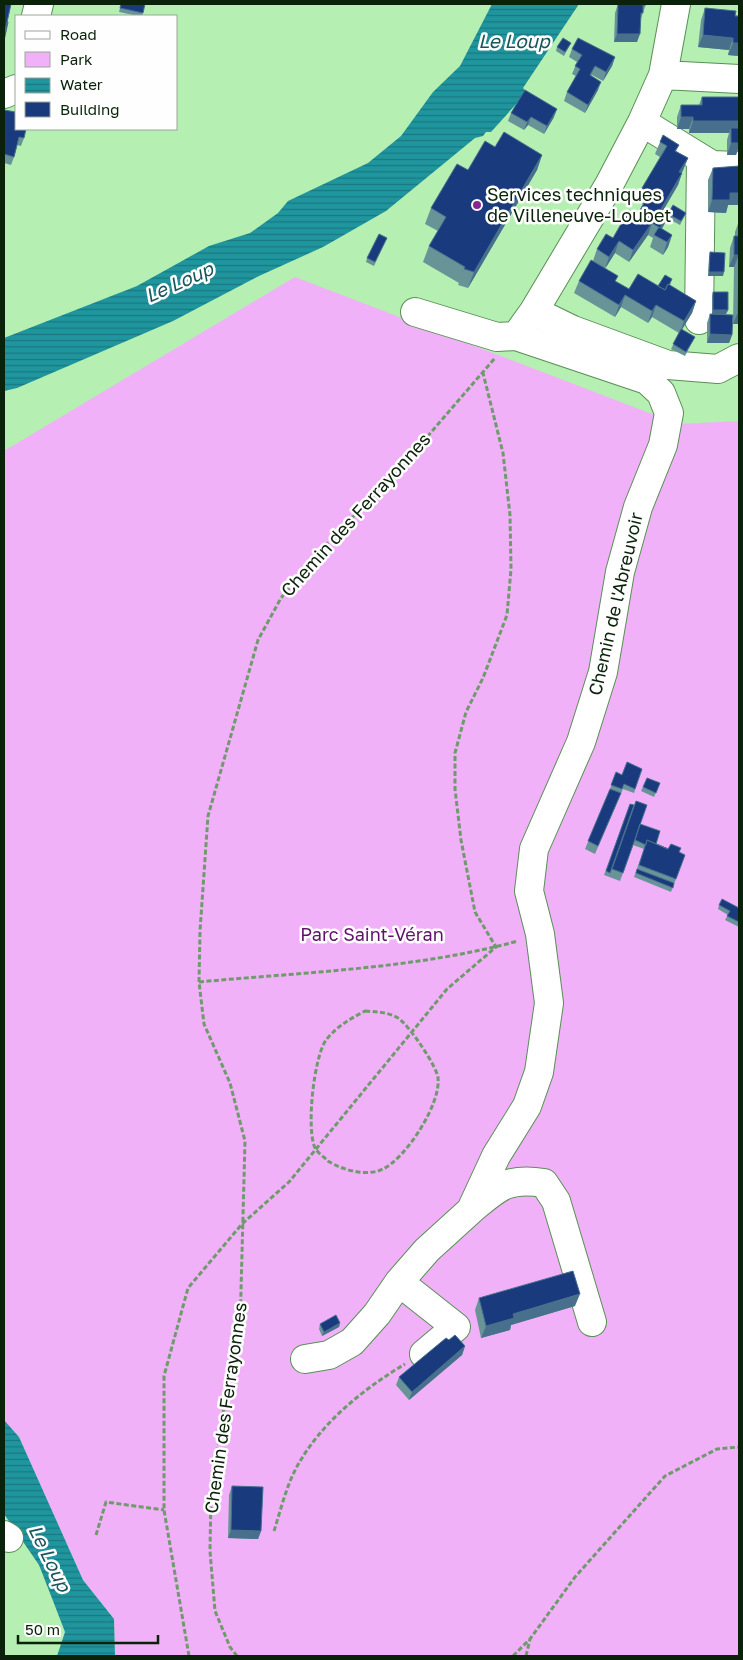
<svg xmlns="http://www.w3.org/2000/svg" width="743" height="1660" viewBox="0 0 743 1660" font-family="'Golos Text',sans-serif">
  <defs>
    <pattern id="water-rules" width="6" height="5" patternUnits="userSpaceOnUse" patternTransform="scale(1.25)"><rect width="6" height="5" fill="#1f959e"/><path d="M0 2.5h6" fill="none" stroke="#19797f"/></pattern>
  </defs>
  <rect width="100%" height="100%" fill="#b5efb1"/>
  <path fill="#f1b1f8" d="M295,277L678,424L739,421V1656H115L114,1619L83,1580L19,1437L4,1420V451Z"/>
  <path fill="url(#water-rules)" d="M492,4H579L523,88L527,92L491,132H486L483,136L475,138L386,211L323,247L259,276L173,321L17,388L4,391V338L137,286L209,246L250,233L278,213L288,201L368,163L401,136L433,92L460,66Z
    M4,1420L19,1437L83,1580L114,1619L115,1656H57L65,1632L55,1606L39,1565L4,1514Z"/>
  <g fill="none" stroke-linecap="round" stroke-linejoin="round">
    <g stroke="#598f56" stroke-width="30">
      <path id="minor" d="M36,16L39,4
        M663,75L739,79
        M4,94L16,89
        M642,122L712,165L739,166
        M534,311L573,330L668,365L718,369L739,358
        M699,320L701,159
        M516,336L534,311L609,185L642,122L663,75L676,4
        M472,1209C498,1187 508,1177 544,1183L556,1201L592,1322
        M399,1282L456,1327L424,1354
        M305,1359L329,1355L352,1342L377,1314L399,1282L427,1250L471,1210L496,1156L527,1106L539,1072L549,1003L540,934L529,891L534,849L581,742L603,672L620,572L638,507L663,445L669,413L661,393L647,380L516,336L497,337L415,312
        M4,1535L9,1538"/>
    </g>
    <path stroke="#6f9a6c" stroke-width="3" stroke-dasharray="5 2.5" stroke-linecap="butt" d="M199,982C305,972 415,969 518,941
      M365,1011C377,1012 388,1012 398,1018C408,1024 437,1066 438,1078C441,1104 406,1158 383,1169C367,1177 342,1170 328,1161C324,1157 317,1152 315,1148C306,1128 314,1057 326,1040C337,1026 350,1019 365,1011Z
      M274,1531C281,1509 287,1483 299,1463C323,1421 365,1388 405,1364
      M96,1535L106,1502L164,1510
      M189,1656L164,1510V1376L188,1288L242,1224L289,1182L447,989L496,947L475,912L461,840L455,789V753L466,712L483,678L507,615L511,569L510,515L503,453L483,373
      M237,1656L230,1647L215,1611L210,1551L211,1494L228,1381L240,1328L245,1141L230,1083L204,1024L199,982L200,931L208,816L258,640L281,598L321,550L402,466L495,358
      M513,1656L530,1639L575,1577L665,1476L717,1449L739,1447
      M526,1656L530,1639"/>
    <use href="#minor" stroke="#fff" stroke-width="28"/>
  </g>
  <path fill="#689498" d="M121,4H145L142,16H138L119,12Z
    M618,4H646L640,21L637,42H614L615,13Z
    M705,8L739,16V56L728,55L729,50L698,47L701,20Z
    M571,43L564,56L556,51L557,47Z
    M572,49L615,57L612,66L603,81L592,75L591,76L598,90L585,113L564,101L567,92L576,76L572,74L577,62L569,57Z
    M702,97H739V146L736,155H727V140L729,133H689V129H677V117L681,105H699Z
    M4,110L24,138L21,146L17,145L14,157L11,165L4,163Z
    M511,113L554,117L544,134L528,125L524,130L508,121Z
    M660,142L679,145L676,151L688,158L682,173L678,185L663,210L669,213H686L680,225L667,218L662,229L672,235L668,247L663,255L650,247L653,238L648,235L629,262L615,253L605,268L616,282L629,289L658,286L671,283L670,285L696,301L692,313L682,329L695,337L685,356L671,349L679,333L652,317L648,323L621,307L615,317L574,293L579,281L593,261L597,249L613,238L637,215L643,204L637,200L642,188L660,157L655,154Z
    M495,147L542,155L537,170L468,288L458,285L459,283L423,262L429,246L438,231L425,224L431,208L468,170Z
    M713,168L739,205H728L726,213L708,212V180Z
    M739,221V324H733L734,267H729L730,248L734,236H735V232Z
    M385,242L374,266L366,262L367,258Z
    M710,252L723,276H708L709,257Z
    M713,292L728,310L726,314H712V296Z
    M710,314L732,335L729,343H707V323Z
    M642,769L634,793L623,789L595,854L585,849L610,789L616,772L622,775Z
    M647,778L660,783L654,797L641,791Z
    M630,804L641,824L656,844L685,855L671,892L634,877L644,849L633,845L637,835L620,881L604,875Z
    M719,905L739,908V927L725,920L728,915L718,909Z
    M479,1298L575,1306L511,1325L510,1330L481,1338L475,1310Z
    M340,1323L339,1327L322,1336L319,1329L320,1324Z
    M449,1340L465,1346L462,1355L409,1400L396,1385L399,1377Z
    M232,1486L261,1531L258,1539L228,1538L229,1495Z"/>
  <path fill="#48708d" d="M617,34H640L637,42H614Z
    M703,35L733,38L729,50L698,47Z
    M733,43H739V56L728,55Z
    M615,57L612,66L603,81L606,72Z
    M601,82L598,90L585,113L588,105Z
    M557,109L554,117L544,134L547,126Z
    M531,117L528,125L524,130L527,122Z
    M681,117H693L689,129H677Z
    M693,121H739V125L736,133L731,128L729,133H689Z
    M731,143H739V146L736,155H727Z
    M542,155L537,170L468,288L474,272Z
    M688,158L683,170L675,184L679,172Z
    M682,173L678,185L657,221L661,209Z
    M730,193H739V205H728L726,213L708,212L712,200Z
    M669,213L664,225L657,236L660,228Z
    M652,223L648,235L629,262L633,250Z
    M672,235L668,247L663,255L667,242Z
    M619,241L615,253L605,269L609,257Z
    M734,255H739L734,267H729Z
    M709,272H724L723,276H708Z
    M625,295L621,307L615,317L619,305Z
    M696,301L692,313L680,333L684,321Z
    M656,305L652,317L648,323L652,311Z
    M713,310H728L726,314H712Z
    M738,312H739V324H733Z
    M710,334L732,335L729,343H707Z
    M580,1294L575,1306L511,1325L510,1330L481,1338L486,1326L513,1314Z
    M340,1323L339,1327L322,1336L324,1332Z
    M465,1346L462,1355L409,1400L412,1392Z
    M231,1530L261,1531L258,1539L228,1538Z"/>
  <path fill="#1a3a7e" stroke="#48708d" d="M4,4H11L4,36Z
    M121,4H145L143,13L120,8Z
    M618,4H646V5H643V13H641L640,34H617Z
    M705,8L736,11L735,16H739V43H733V38L703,35Z
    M7,22H8L4,41V36Z
    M563,38L571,43L565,52L557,47Z
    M578,38L615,57L606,72L595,66L590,75L601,82L588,105L567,92L580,69L575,66L582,55L572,49Z
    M525,90L557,109L547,126L531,117L527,122L511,113Z
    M702,97H739V121H693V117H681V105H702Z
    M4,110L16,112V129H26L24,138L19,137L14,157L4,154Z
    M731,128H739V143H731Z
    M504,132L542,155L474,272L464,269L465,267L429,246L446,217L431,208L457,164L468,170L485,141L495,147Z
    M663,135L679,145L675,151L688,158L679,172L682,173L661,209L669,213L660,228L652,223L633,250L619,241L609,257L597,249L606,234L613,238L629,210L637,215L650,193L642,188L667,146L660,142Z
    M739,166V193H730V200H712L713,168Z
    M673,205L686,213L681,221L668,214Z
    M659,227L672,235L667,242L654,235Z
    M379,234L387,238L375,262L367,258Z
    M734,236H739V312H738L739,255H734Z
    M710,252L725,253L724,272H709Z
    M591,260L618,276L615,281L629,289L638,274L665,290L668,284L696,301L684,321L656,305L652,311L625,295L619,305L579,281Z
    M665,275L672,279L669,285L668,284L665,290L658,286Z
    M713,292H728V310H713Z
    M710,314L733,315L732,335L710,334Z
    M681,329L695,337L686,352L673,344Z
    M627,762L642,769L635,789L624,784L622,789L611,785L616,772L622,775Z
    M647,778L660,783L656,793L643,787Z
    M610,789L621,793L598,846L588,841Z
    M636,801L647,805L623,873L612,869Z
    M630,804L634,805L610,873L606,871Z
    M640,824L660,831L656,844L668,849L647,840L646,845L635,840Z
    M647,840L668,849L671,844L681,848L679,852L685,855L676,879L639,865Z
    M637,869L674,883L673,888L636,873Z
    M722,899L739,908V922L727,916L730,911L719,905Z
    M573,1271L580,1294L513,1314L514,1318L486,1326L479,1298Z
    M336,1315L340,1323L324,1332L320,1324Z
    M455,1335L465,1346L412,1392L399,1377L446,1338L449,1340Z
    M232,1486L263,1487L261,1531L231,1530Z"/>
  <circle fill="#862792" stroke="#fefefe" stroke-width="2" cx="477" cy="205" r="5"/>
  <g text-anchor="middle" stroke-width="5" stroke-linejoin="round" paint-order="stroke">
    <g font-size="18" fill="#0a210a" stroke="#fefefe" text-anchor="start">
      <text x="487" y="201">Services techniques<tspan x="487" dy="21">de Villeneuve-Loubet</tspan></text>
    </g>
    <g font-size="18" fill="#0a210a" stroke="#fefefe">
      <text transform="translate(356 515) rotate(-48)" y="6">Chemin des Ferrayonnes</text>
      <text transform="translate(616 604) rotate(-77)" y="6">Chemin de l'Abreuvoir</text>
      <text transform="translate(226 1408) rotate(-82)" y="6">Chemin des Ferrayonnes</text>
    </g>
    <g font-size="18" fill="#60126a" stroke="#fefefe">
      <text x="372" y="941">Parc Saint-Véran</text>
    </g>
    <g font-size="19" font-style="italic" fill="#18555a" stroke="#fefefe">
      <text x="514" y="48">Le Loup</text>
      <text transform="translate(179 282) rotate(-24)" y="7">Le Loup</text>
      <text transform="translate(50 1558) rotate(64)" y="7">Le Loup</text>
    </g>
  </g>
  <rect width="743" height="1660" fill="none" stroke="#0a210a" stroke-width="10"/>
  <rect x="15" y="15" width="162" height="115" fill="#fefefe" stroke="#9ca69c"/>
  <rect x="25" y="31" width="25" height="8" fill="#ffffff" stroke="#9ca69c"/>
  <text x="60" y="40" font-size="15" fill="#0a210a">Road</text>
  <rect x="25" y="52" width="25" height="15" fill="#f1b1f8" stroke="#9ca69c"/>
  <text x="60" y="65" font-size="15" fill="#0a210a">Park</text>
  <rect x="25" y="78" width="25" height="15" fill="url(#water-rules)" stroke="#9ca69c"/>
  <text x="60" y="90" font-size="15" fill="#0a210a">Water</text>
  <rect x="25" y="102" width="25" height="15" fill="#1a3a7e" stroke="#9ca69c"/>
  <text x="60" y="115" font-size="15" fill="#0a210a">Building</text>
  <path d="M18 1635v8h140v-8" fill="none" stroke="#0a210a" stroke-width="2.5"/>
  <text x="25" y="1635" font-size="15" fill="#0a210a" stroke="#fefefe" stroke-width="4" paint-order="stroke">50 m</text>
</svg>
